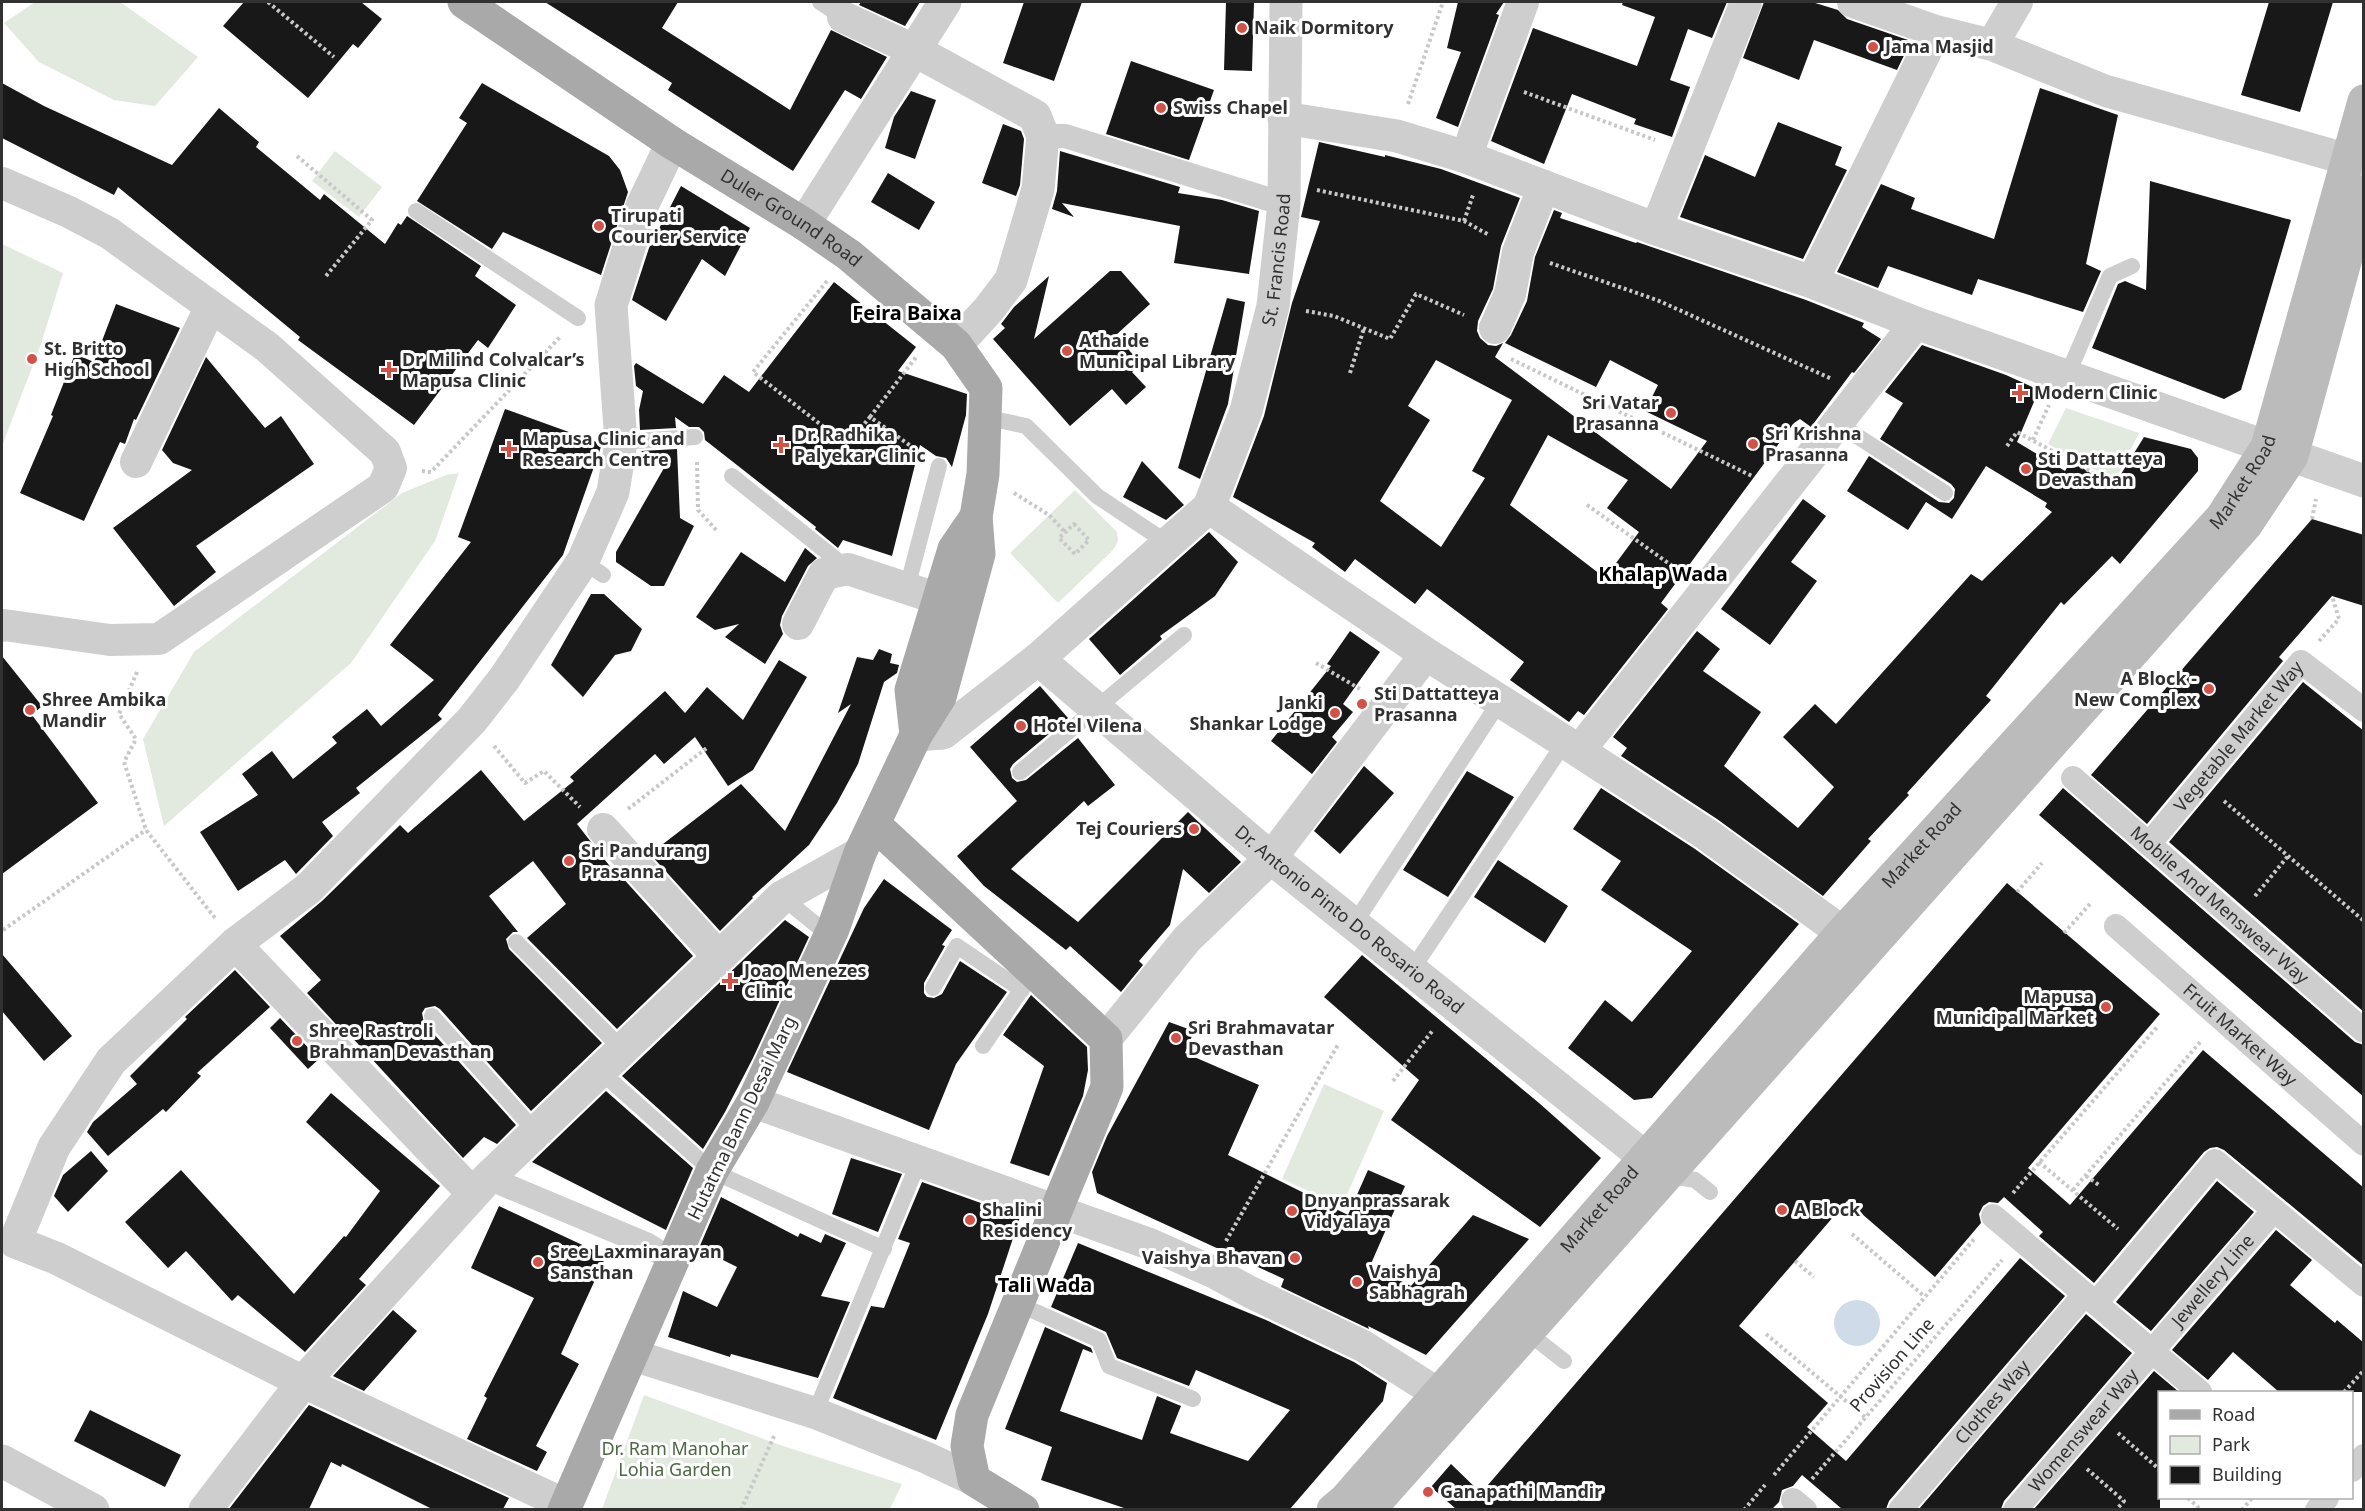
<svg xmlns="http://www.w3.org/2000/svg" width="2365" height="1511" viewBox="0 0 2365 1511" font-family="'Noto Sans',sans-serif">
  <rect width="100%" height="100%" fill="#fff"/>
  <path fill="#e2e9de" d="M35,2H120L198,57L155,106L114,100L39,62L4,23Z
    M335,151L382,187L359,217L312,181Z
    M2,244L63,273L41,344L2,446Z
    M2066,408L2139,433L2115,481L2048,444Z
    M459,473L435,541L351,663L164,826L143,739L194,652L402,493L446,475Z
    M1075,490L1117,532L1118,541L1114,549L1058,603L1010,553Z
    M1324,1084L1384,1111L1342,1206L1282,1179Z
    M644,1395L780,1445L902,1484L890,1509H602Z"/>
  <path fill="#cfdbe9" d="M1834 1323a23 23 0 1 1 46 0a23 23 0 1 1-46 0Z"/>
  <path fill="#181818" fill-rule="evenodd" d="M244,2H361L382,19L358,48L353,44L308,98L223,26Z
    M545,2H678L662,28L790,110L831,30L887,57L861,99L845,90L793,171L668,90L672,83Z
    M861,2H920L905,26L859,5Z
    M1024,2H1082L1054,81L1003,63Z
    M1226,2H1254L1252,71L1224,70Z
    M1458,2H1504L1496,14L1499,15L1458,127L1436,118L1461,52L1447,48Z
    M1623,2H1727L1712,38L1688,29L1670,80L1690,87L1672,137L1634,124L1636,119L1572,94L1544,164L1491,141L1533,28L1637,66L1655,17L1622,5Z
    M1764,2H1812L1838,10L1847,19L1911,41L1897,70L1814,40L1799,80L1743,58Z
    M2269,2H2333L2300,112L2241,95Z
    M1131,61L1214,90L1189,160L1106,134Z
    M2,83L44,106L172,165L219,108L259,142L256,147L320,200L324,194L385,244L398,223L401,225L407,216L481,266L475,276L516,305L488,348L478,340L414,425L298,340L300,337L118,187L114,195L2,138Z
    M482,83L609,156L620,170L628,192L601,275L503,232L492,249L417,201L467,123L459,118Z
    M2040,88L2118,115L2086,264L2101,271L2083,312L1978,279L1972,295L1888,266L1878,288L1837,272L1881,184L1915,198L1911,209L1994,239Z
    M911,91L936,100L915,159L885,148L894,117Z
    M1778,122L1842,147L1835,165L1847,170L1803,259L1680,217L1705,155L1755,177Z
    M1003,124L1021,131L1024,139L1020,185L1016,196L982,183Z
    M1319,142L1385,157V155L1441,169L1520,198L1501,246L1493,289L1478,321L1477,331L1480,338L1488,345L1496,346L1503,343L1495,357L1671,489L1707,441L1645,411L1658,385L1610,360L1596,387L1505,343L1511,335L1527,301L1535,257L1554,210L1562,213L1560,218L1636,243L1637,242L1806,300L1864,323L1862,327L1881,339L1854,373L1852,372L1811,427L1800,419L1794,423L1661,603L1668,609L1584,715L1578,711L1569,722L1510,680L1524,662L1427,589L1415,604L1355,559L1345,572L1312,547L1315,543L1233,497L1264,416L1292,303L1320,221L1301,217ZM1436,360L1512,400L1472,471L1485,478L1441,547L1380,501L1430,420L1408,406ZM1548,435L1628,480L1607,508L1639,532L1605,578L1510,505Z
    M1060,151L1180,187L1178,193L1222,200L1259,211L1249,274L1174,263L1180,226L1062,203L1074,217L1052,209L1057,191Z
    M888,173L935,202L919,230L871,202Z
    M2150,181L2291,220L2241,390L2224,399L2092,348L2118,284L2125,281L2146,290Z
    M681,186L750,228L725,276L702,259L666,321L632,300L649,248Z
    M1110,271H1121L1150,304L1116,335L1141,364L1132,372L1146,387L1126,405L1112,389L1070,426L993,339L1005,328L1001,324L1014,307L1049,276L1034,339Z
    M834,282L916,347L898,371L967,394L966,415L952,467L946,458L936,456L920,445L892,556L843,540L838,548L815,529L816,527L705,440L704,432L699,427H689L675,417L676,428L640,430L639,410L643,391L636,386L634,366L636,363L703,404L724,375L749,392Z
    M1227,298L1245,302L1228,404L1200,479L1178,468Z
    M116,304L180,328L136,420L134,419L125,444L120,442L84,521L20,493L53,416L51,415L75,354L94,362Z
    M1922,345L2006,375L2039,390L2017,442L2065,471L2071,461L2113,487L2144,437L2191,449L2198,458V471L2120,564L2112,556L2064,605L2061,602L1986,696L1991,700L1907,793L1909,795L1868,839L1871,841L1823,896L1717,819L1621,756L1627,748L1613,737L1697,631L1720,649L1703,671L1761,712L1724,766L1798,828L1834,787L1783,737L1815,704L1836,724L1971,574L1982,581L2052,512L2045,507L2047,503L1986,466L1952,519L1926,502L1908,530L1847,491L1869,456L1939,502L1949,503L1954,498L1955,489L1951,484L1880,439L1903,403L1885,392Z
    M206,357L265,428L281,416L314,464L196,546L216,572L174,606L113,528L192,470L173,463L162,450Z
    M505,409L602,444L563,555L438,715L442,719L356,788L360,793L322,822L333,836L296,874L285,860L238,891L200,832L258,795L242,774L272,751L293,779L337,743L332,737L367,709L381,726L434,680L390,645L471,542L458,537Z
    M677,449L680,518L694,526L664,586H651L616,562V552L664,468L641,451Z
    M1142,461L1184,505L1166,520L1123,497Z
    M1803,499L1826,516L1791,562L1817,581L1770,645L1721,609Z
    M2312,519L2364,535V606L2332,596L2279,657L2283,661L2147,824L2091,775Z
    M1209,532L1238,562L1215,596L1160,636L1162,639L1120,675L1089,639Z
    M805,548L817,558L808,566L782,616L780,625L783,634L765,664L725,637L739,624L715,630L696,617L741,552L785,582Z
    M591,594H604L642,629L631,651L615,655L583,697L551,665Z
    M1350,631L1380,652L1343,704L1353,712L1332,737L1337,742L1312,774L1271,741L1331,666L1327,664Z
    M879,649L892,654L890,663L899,665L897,673L884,682L858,764L837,803L809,845L752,897L753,898L720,931L650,854L741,784L785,831L851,704L838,713L857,657L873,660Z
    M2,656L42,706L32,715L98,803L2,874Z
    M779,660L807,677L753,770L728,786L695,737L664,764L655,754L577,824L619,878L621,876L693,956L617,1029L527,938L566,904L533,861L489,896L518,932H513L506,939L509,949L602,1043L531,1111L440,1009L435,1006L425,1008L422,1013L424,1023L516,1125L497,1144L484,1137L463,1158L347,1032L345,1034L307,993L321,980L280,936L322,901L400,825L408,833L481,770L524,821L574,781L570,777L665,691L685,713L707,687L743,720Z
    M2303,682L2364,731V1012L2169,842Z
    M1040,686L1068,718L1013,764L1010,769L1012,778L1017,782L1026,780L1078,738L1115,785L1088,806L1084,801L1011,869L1078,922L1188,812L1241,862L1209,893L1183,869L1170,925L1139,961L1143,965L1121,992L1070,946L1066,950L984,886L957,856L1017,801L970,747Z
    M1364,766L1394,793L1340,854L1314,831Z
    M1467,771L1514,797L1448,897L1403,870Z
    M1601,788L1695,849L1799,924L1652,1098L1634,1100L1568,1048L1605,1000L1632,1022L1692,951L1601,890L1621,861L1573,829Z
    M2063,788L2355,1042L2364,1045V1097L2039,815Z
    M1498,860L1568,906L1545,943L1474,897Z
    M884,879L952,930L942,945L945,946L924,983V993L927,997L934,998L942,994L960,961L1007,992L956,1064L929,1130L787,1072L864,908Z
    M2007,883L2160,1014L2028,1168L2070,1205L2203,1050L2364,1188V1266L2224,1150L2217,1147L2210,1148L2204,1152L2094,1283L2039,1236L2043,1232L2004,1197L1998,1203L1989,1202L1983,1206L1979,1214L1981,1223L1935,1277L1847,1201L1739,1326L1828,1403L1807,1427L1846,1461L2020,1258L2065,1296L1889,1501L1886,1509H1842L1802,1475L1793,1486L1782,1490L1779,1502L1772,1509H1456L1431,1487L1451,1464L1481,1493Z
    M785,920L809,937L753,1058L725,1112L703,1149L622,1076Z
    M2,954L72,1036L44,1061L2,1011Z
    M1362,955L1539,1103L1601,1158L1540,1227L1391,1120L1419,1080L1324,997Z
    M235,970L270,1007L197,1073L201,1076L166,1112L163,1109L108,1156L87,1132L93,1122L137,1084L130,1076L187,1019L185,1017Z
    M1031,995L1087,1047L1088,1070L1083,1096L1049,1176L1010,1163L1044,1066L1003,1035Z
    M280,1018L319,1059L308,1069L270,1028Z
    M1169,1022L1194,1031L1185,1053L1259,1085L1228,1155L1348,1215L1368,1170L1405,1186L1370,1266L1411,1286L1473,1215L1529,1239L1426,1355L1368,1326L1369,1329L1281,1287L1284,1279L1097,1193L1092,1172L1107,1136Z
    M606,1091L693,1168L666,1230L532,1162Z
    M331,1093L440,1186L359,1279L366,1285L305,1352L238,1295L232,1301L186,1251L168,1268L125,1222L181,1170L294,1294L344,1236L346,1237L380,1191L306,1122Z
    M91,1151L108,1171L68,1212L54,1196L63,1175Z
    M851,1158L902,1174L878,1232L832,1214Z
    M2217,1181L2254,1212L2151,1331L2116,1302Z
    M922,1182L1020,1217L988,1314L936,1440L833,1398L871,1306L884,1308L910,1243L898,1239Z
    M721,1197L798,1237L800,1233L821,1243L825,1234L846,1243L821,1296L850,1302L818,1378L731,1354L730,1357L668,1337L683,1291L717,1307L737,1267L699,1248Z
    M499,1206L606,1256L561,1354L579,1364L536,1446L547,1452L537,1471L467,1439L487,1398L484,1396L534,1298L471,1268Z
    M2276,1230L2312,1260L2290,1285L2335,1323L2337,1320L2364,1343V1392H2279L2233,1352L2208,1380L2172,1350Z
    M1078,1243L1266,1320L1354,1362L1387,1383L1383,1401L1290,1509H1127L1041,1480L1052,1447L1005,1429L1045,1327L1091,1348L1093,1353L1083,1349L1060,1411L1142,1440L1157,1396L1181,1406L1170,1433L1248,1461L1290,1410L1196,1370L1189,1386L1117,1358L1106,1332L1051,1307Z
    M393,1310L417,1331L364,1391L333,1376Z
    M2086,1314L2132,1353L2004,1501L2001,1509H1919Z
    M2154,1371L2179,1392H2160V1509H2034Z
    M309,1405L396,1446L509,1498L503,1509H432L342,1464L341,1467L331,1462L309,1509H229Z
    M90,1410L181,1455L165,1487L74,1441Z"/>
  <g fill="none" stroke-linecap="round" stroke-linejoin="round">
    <path stroke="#c8c8c8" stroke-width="4" stroke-dasharray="3 3" stroke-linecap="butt" d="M268,2L334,57
      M1524,92L1655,140
      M1408,104L1443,2
      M297,156L372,220L326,276
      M1317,190L1464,221L1489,235
      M1464,221L1473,195
      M1550,263L1657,300L1832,379
      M827,281L753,372L847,445L870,417L918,451
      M1306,311L1334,316L1390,339L1416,294L1464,315
      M1511,359L1752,476
      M1350,373L1364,328
      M870,417L917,356
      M2033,440L2049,405
      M2007,446L2017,432L2112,483
      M697,462L698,510L718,532
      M422,471L431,472L561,336
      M1014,493L1049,515L1065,532
      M1587,505L1678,570
      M2312,519L2316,499
      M1074,524L1089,540L1075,554L1059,538Z
      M2319,641L2339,619L2332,596
      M1316,663L1360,689
      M137,672L119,714L136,739L124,762L146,830L215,918
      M494,746L525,783L544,771L580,807
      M2224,801L2364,921
      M628,809L708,747
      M2017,892L2042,863
      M2255,896L2288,856
      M3,930L146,830
      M2064,933L2090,904
      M1393,1081L1433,1030
      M2039,1162L2118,1229
      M2086,1176L2099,1185
      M2073,1190L2202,1040
      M2013,1193L2158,1026
      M1852,1234L1924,1296
      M1226,1241L1339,1043
      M1795,1261L1814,1277
      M1766,1334L1865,1417
      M2344,1392L2364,1370
      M2118,1433L2160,1470
      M2087,1469L2124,1501L2116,1510
      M1774,1475L1975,1238
      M1812,1479L2002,1260
      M2188,1498L2201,1510
      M741,1510L775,1434
      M1744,1510L1765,1485
      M2242,1510L2252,1498"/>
    <path stroke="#cecece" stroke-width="16" d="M820,2L843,17
      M416,211L578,318
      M2067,376L2110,276L2132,266
      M984,417L1026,426L1097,496L1169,544
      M1837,423L1945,493
      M621,442L695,437
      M732,476L848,569
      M583,561L603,575
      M907,588L939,466
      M1020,772L1184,635
      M782,897L830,936
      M1354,924L1500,701
      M516,942L621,1048
      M1411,971L1565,742
      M933,988L957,946L1022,990
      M432,1016L535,1131
      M983,1046L1028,980
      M599,1070L712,1171L884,1249
      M1667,1175L1695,1180L1710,1192
      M1018,1304L1099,1340L1109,1366L1193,1399
      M1527,1332L1564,1361
      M815,1413L919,1161"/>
    <g stroke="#cecece" stroke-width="24">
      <path d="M1043,136H1065L1284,204"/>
      <path id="s1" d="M2073,778L2364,1031"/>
      <path id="s2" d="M2149,844L2301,662L2364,710"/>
      <path id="s3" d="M2116,926L2364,1144"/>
      <path d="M488,1178L646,1244L673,1261"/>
      <path d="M1993,1216L2200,1392"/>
      <path d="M2096,1303L2215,1161L2364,1285"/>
      <path d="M2352,1470L2364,1456"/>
      <path d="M1793,1500L1805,1510"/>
      <path id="s4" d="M1900,1510L2085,1294"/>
      <path id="s5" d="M2015,1510L2274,1210"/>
      <path d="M2317,1510L2327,1498"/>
    </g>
    <path stroke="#cecece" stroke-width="32" d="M1853,2L1936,31L1992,45L2106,91L2364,164
      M843,17L914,50
      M1992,45L2017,2
      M1466,157L1523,2
      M2,183L69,212L109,233L267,347L385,452L391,468L383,487L159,639L110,640L4,625L2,626
      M1656,229L1746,2
      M1812,282L1936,31
      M1495,328L1510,294L1518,252L1544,186
      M136,462L210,308
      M798,624L824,574L848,569L939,599
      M1579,751L1916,323
      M603,829L719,957
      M235,944L473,1194
      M1106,1039L1187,939L1271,858L1426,654
      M753,1102L1147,1243L1213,1272L1250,1292L1363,1346L1437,1393
      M632,1355L815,1413L927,1458L974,1480
      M303,1382L566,1505"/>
    <g stroke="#cecece" stroke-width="33">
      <path d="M914,50L1035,116L1043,136L1038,189L1011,280L989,309L956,345"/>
      <path d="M1284,118L1397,136L1466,157L1656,229L1812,282L1916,323L2364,481"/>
      <path d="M804,224L945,2"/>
      <path d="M1209,507L1426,654L1565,742L1706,834L1864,948"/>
      <path id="s6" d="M1038,659L1271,858L1667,1175"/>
      <path id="s7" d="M916,735L943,733L1038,659L1209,507L1246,411L1273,306L1284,204L1286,2"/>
      <path d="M303,1382L56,1258L15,1242L54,1147L111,1061L235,944L309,888L472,720L504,679L583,561L613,492L621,442L611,305L642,206L672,143"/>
      <path d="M2,1461L93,1510"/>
      <path d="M205,1510L303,1382L488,1178L782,897L860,853"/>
    </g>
    <g stroke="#bbb" stroke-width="33">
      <path id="s8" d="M1333,1510L1345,1500L1842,933L2222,517L2267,447L2364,101"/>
      <path d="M1369,1510L2246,525L2292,456L2364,192"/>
    </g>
    <g stroke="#a9a9a9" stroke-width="33">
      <path id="s9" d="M464,2L672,143L804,224L849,255L956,345L986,388L983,474L976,517L979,554L940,697L916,735L860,853L833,929L753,1102L712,1171L564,1510"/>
      <path d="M916,735L911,690L954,549L976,517"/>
      <path d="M874,824L1106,1039L1107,1087L972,1415L967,1446L974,1480L1023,1510"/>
    </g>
  </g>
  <g fill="#d35248" stroke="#fff" stroke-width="2">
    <circle cx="1242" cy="28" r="6"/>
    <circle cx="1873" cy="47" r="6"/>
    <circle cx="1161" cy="108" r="6"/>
    <circle cx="599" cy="226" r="6"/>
    <circle cx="1067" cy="351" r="6"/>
    <circle cx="32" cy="359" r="6"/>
    <path d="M386 361h6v6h6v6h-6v6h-6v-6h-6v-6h6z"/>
    <path d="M2017 384h6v6h6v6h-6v6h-6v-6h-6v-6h6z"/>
    <circle cx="1671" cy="413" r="6"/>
    <circle cx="1753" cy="444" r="6"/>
    <path d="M778 436h6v6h6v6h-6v6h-6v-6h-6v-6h6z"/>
    <path d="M506 440h6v6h6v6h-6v6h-6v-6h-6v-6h6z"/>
    <circle cx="2026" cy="469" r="6"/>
    <circle cx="2209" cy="689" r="6"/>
    <circle cx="1362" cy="704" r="6"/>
    <circle cx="30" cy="710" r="6"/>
    <circle cx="1335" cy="713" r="6"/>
    <circle cx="1021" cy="726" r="6"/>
    <circle cx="1194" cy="829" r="6"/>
    <circle cx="569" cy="861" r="6"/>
    <path d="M727 972h6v6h6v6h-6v6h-6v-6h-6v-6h6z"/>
    <circle cx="2106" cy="1007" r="6"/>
    <circle cx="1176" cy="1038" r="6"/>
    <circle cx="297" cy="1041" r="6"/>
    <circle cx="1782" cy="1210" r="6"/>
    <circle cx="1292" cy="1211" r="6"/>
    <circle cx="970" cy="1220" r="6"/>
    <circle cx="1295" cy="1258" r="6"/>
    <circle cx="538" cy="1262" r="6"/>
    <circle cx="1357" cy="1282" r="6"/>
    <circle cx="1428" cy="1492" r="6"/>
  </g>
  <g text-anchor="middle" stroke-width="6" stroke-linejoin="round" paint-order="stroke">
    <g font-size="18" font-weight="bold" fill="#313131" stroke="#fff" text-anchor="start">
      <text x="1254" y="34">Naik Dormitory</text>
      <text x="1885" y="53">Jama Masjid</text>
      <text x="1173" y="114">Swiss Chapel</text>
      <text x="611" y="222">Tirupati<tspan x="611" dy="21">Courier Service</tspan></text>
      <text x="1079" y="347">Athaide<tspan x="1079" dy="21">Municipal Library</tspan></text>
      <text x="44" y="355">St. Britto<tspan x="44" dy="21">High School</tspan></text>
      <text x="402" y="366">Dr Milind Colvalcar’s<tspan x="402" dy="21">Mapusa Clinic</tspan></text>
      <text x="2034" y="399">Modern Clinic</text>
      <text x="1659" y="409" text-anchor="end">Sri Vatar<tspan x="1659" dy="21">Prasanna</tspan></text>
      <text x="1765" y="440">Sri Krishna<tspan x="1765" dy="21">Prasanna</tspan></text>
      <text x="794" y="441">Dr. Radhika<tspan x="794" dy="21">Palyekar Clinic</tspan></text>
      <text x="522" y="445">Mapusa Clinic and<tspan x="522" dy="21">Research Centre</tspan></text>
      <text x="2038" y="465">Sti Dattatteya<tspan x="2038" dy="21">Devasthan</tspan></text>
      <text x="2197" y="685" text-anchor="end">A Block -<tspan x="2197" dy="21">New Complex</tspan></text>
      <text x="1374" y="700">Sti Dattatteya<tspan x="1374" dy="21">Prasanna</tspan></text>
      <text x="42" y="706">Shree Ambika<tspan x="42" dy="21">Mandir</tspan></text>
      <text x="1323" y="709" text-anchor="end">Janki<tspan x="1323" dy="21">Shankar Lodge</tspan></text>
      <text x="1033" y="732">Hotel Vilena</text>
      <text x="1182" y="835" text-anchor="end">Tej Couriers</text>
      <text x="581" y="857">Sri Pandurang<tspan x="581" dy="21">Prasanna</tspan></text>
      <text x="744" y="977">Joao Menezes<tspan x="744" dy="21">Clinic</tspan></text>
      <text x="2094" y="1003" text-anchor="end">Mapusa<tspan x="2094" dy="21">Municipal Market</tspan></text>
      <text x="1188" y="1034">Sri Brahmavatar<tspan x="1188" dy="21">Devasthan</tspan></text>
      <text x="309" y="1037">Shree Rastroli<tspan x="309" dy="21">Brahman Devasthan</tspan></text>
      <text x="1304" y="1207">Dnyanprassarak<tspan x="1304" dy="21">Vidyalaya</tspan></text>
      <text x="982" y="1216">Shalini<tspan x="982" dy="21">Residency</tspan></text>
      <text x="1794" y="1216">A Block</text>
      <text x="550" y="1258">Sree Laxminarayan<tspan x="550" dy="21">Sansthan</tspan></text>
      <text x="1283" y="1264" text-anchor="end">Vaishya Bhavan</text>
      <text x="1369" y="1278">Vaishya<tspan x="1369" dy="21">Sabhagrah</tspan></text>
      <text x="1440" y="1498">Ganapathi Mandir</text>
    </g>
    <g font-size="18" fill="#313131" stroke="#fff">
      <text dy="6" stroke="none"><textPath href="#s9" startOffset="392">Duler Ground Road</textPath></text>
      <text dy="6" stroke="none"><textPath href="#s7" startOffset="634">St. Francis Road</textPath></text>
      <text dy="6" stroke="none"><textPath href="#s8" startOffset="1374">Market Road</textPath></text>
      <text dy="6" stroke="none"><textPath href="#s2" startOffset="140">Vegetable Market Way</textPath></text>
      <text dy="6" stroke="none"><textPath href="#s8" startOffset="888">Market Road</textPath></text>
      <text dy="6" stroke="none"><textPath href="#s1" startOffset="194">Mobile And Menswear Way</textPath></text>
      <text dy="6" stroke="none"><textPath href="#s6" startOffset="406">Dr. Antonio Pinto Do Rosario Road</textPath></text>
      <text dy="6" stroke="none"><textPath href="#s3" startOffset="165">Fruit Market Way</textPath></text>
      <text transform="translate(742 1118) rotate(-64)" y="6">Hutatma Bann Desai Marg</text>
      <text dy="6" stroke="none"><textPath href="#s8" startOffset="402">Market Road</textPath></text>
      <text dy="6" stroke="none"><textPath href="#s5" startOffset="303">Jewellery Line</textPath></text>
      <text transform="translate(1892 1365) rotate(-49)" y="6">Provision Line</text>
      <text dy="6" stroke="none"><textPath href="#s4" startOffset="142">Clothes Way</textPath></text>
      <text dy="6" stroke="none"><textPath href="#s5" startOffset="105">Womenswear Way</textPath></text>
    </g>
    <g font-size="18" fill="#4e6843" stroke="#fff">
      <text x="675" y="1455">Dr. Ram Manohar<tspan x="675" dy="21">Lohia Garden</tspan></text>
    </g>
    <g font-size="20" font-weight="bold" fill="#000" stroke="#fff">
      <text x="907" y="320">Feira Baixa</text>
      <text x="1663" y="581">Khalap Wada</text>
      <text x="1045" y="1292">Tali Wada</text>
    </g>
  </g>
  <rect width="2365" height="1511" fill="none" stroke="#313131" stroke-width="6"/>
  <rect x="2158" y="1391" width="195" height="108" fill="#ffffff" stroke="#adadad" stroke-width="1.5"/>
  <rect x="2170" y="1410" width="30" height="9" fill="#a9a9a9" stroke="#adadad" stroke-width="1.5"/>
  <text x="2212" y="1421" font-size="18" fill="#313131">Road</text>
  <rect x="2170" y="1436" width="30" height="18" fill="#e2e9de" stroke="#adadad" stroke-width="1.5"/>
  <text x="2212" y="1451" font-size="18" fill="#313131">Park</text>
  <rect x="2170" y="1466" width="30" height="18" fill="#181818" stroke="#adadad" stroke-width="1.5"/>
  <text x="2212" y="1481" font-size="18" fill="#313131">Building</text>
</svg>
